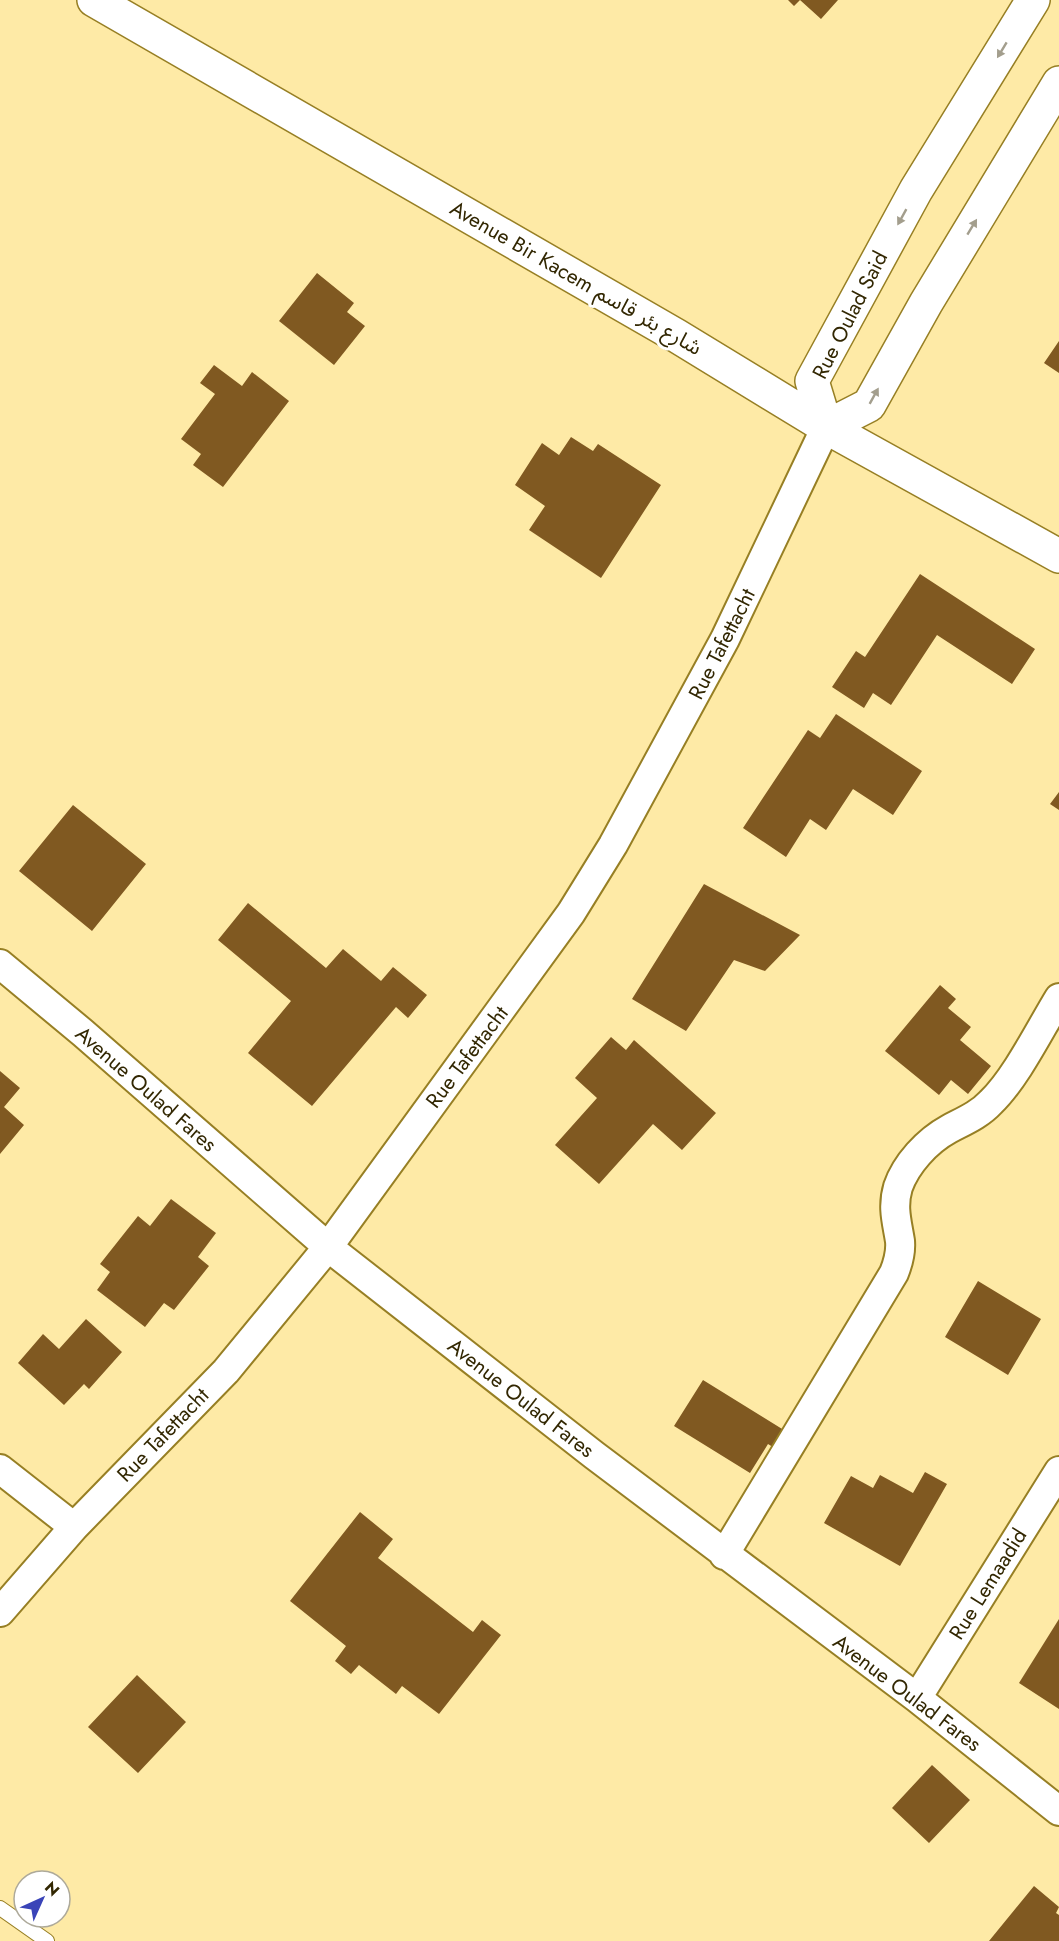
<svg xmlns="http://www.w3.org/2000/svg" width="1059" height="1941" viewBox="0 0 1059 1941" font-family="Jost,'Noto Sans Arabic',sans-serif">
  <rect width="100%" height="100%" fill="#feeaa6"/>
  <path fill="#805921" d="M788,0H800L794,6Z
    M800,0H838L821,19Z
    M317,273L354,303L347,312L365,326L334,365L279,321Z
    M1059,341V373L1044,363Z
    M214,365L242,386L252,372L289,401L223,487L193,465L201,454L181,439L215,394L200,383Z
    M571,437L593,451L598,444L661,485L601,578L529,530L545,506L515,485L542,443L559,455Z
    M920,574L1035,649L1012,684L937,635L891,705L873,693L864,708L832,687L856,651L865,657Z
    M836,714L922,771L893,815L853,789L826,830L810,819L786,857L743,828L808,730L820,738Z
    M1059,792V810L1050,804Z
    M73,805L146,864L92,931L19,871Z
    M704,884L800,935L765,971L734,960L686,1031L632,999Z
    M248,903L326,968L343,949L381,981L393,967L427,995L408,1018L396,1007L312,1106L248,1053L291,1001L218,940Z
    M940,985L956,999L948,1008L971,1027L960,1040L991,1066L968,1094L951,1080L939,1095L885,1051Z
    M611,1037L626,1050L634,1040L716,1113L682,1150L653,1124L599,1184L555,1145L597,1098L575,1078Z
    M0,1071L20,1088L4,1107L24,1125L0,1154Z
    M171,1199L216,1233L198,1257L209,1266L174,1310L164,1303L145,1327L97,1290L110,1272L100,1264L138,1216L150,1226Z
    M978,1281L1041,1319L1008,1375L945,1337Z
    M86,1319L122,1352L89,1389L84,1384L64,1405L18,1363L43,1334L59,1349Z
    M703,1380L787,1432L776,1449L768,1444L750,1473L674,1426Z
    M925,1472L947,1484L900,1566L824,1523L851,1476L873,1488L880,1475L913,1493Z
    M360,1512L393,1539L378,1558L473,1632L482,1620L501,1635L439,1714L402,1686L396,1694L359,1665L351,1674L335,1661L346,1646L290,1601Z
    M1059,1619V1709L1019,1683Z
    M137,1675L186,1722L138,1773L88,1727Z
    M932,1765L970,1800L929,1843L892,1808Z
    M1034,1886L1059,1907L1056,1913L1059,1915V1941H989Z"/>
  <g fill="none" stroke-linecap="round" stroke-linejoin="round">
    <g stroke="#977f24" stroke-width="16">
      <path id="lane" d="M0,1908L47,1941"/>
    </g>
    <g stroke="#977f24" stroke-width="32">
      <path id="street" d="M0,964L83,1033L328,1247L594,1455L917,1698L1059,1811
        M0,1469L74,1527
        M724,1555L894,1273C898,1263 901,1252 900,1241C897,1222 892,1207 898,1187C906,1164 927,1141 949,1129C964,1121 979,1115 991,1102C1016,1078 1040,1029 1059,998
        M0,1612L74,1527L226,1371L328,1247L571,913L613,845L725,639L826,427
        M917,1698L1059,1471"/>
    </g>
    <g stroke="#977f24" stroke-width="36">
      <path id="secondary" d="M94,0L677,336L826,427L1059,556
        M1033,0L916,190L812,381L826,427L869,405L926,303L1059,83"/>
    </g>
    <use href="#lane" stroke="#fff" stroke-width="14"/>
    <use href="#street" stroke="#fff" stroke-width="28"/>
    <use href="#secondary" stroke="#fff" stroke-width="33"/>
  </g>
  <defs><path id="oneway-solid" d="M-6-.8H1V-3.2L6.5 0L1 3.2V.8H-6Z" transform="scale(1.5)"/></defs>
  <g fill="#a39e8d">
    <use href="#oneway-solid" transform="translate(1002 50) rotate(121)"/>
    <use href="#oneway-solid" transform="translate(902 217) rotate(119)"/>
    <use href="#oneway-solid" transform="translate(972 227) rotate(-59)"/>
    <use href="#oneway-solid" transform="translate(874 396) rotate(-61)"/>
  </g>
  <g text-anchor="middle" stroke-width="6" stroke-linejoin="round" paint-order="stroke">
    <g font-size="21" fill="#322702" stroke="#fff">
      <text transform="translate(576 278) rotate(30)" y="7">Avenue Bir Kacem شارع بئر قاسم</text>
      <text transform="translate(850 315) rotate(-63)" y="7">Rue Oulad Said</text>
      <text transform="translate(722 644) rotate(-63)" y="7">Rue Tafettacht</text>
      <text transform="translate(467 1057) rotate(-53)" y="7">Rue Tafettacht</text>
      <text transform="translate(146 1089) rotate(41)" y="7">Avenue Oulad Fares</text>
      <text transform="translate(521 1398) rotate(38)" y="7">Avenue Oulad Fares</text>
      <text transform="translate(163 1435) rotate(-46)" y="7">Rue Tafettacht</text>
      <text transform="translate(988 1584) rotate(-58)" y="7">Rue Lemaadid</text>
      <text transform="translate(907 1693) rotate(37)" y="7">Avenue Oulad Fares</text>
    </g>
  </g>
  <g transform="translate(42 1899) rotate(45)"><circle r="28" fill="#ffffff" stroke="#ada99a" stroke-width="1.5"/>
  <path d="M0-4.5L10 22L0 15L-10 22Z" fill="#3a44b8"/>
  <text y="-9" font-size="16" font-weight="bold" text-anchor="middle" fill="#322702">N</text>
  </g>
</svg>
